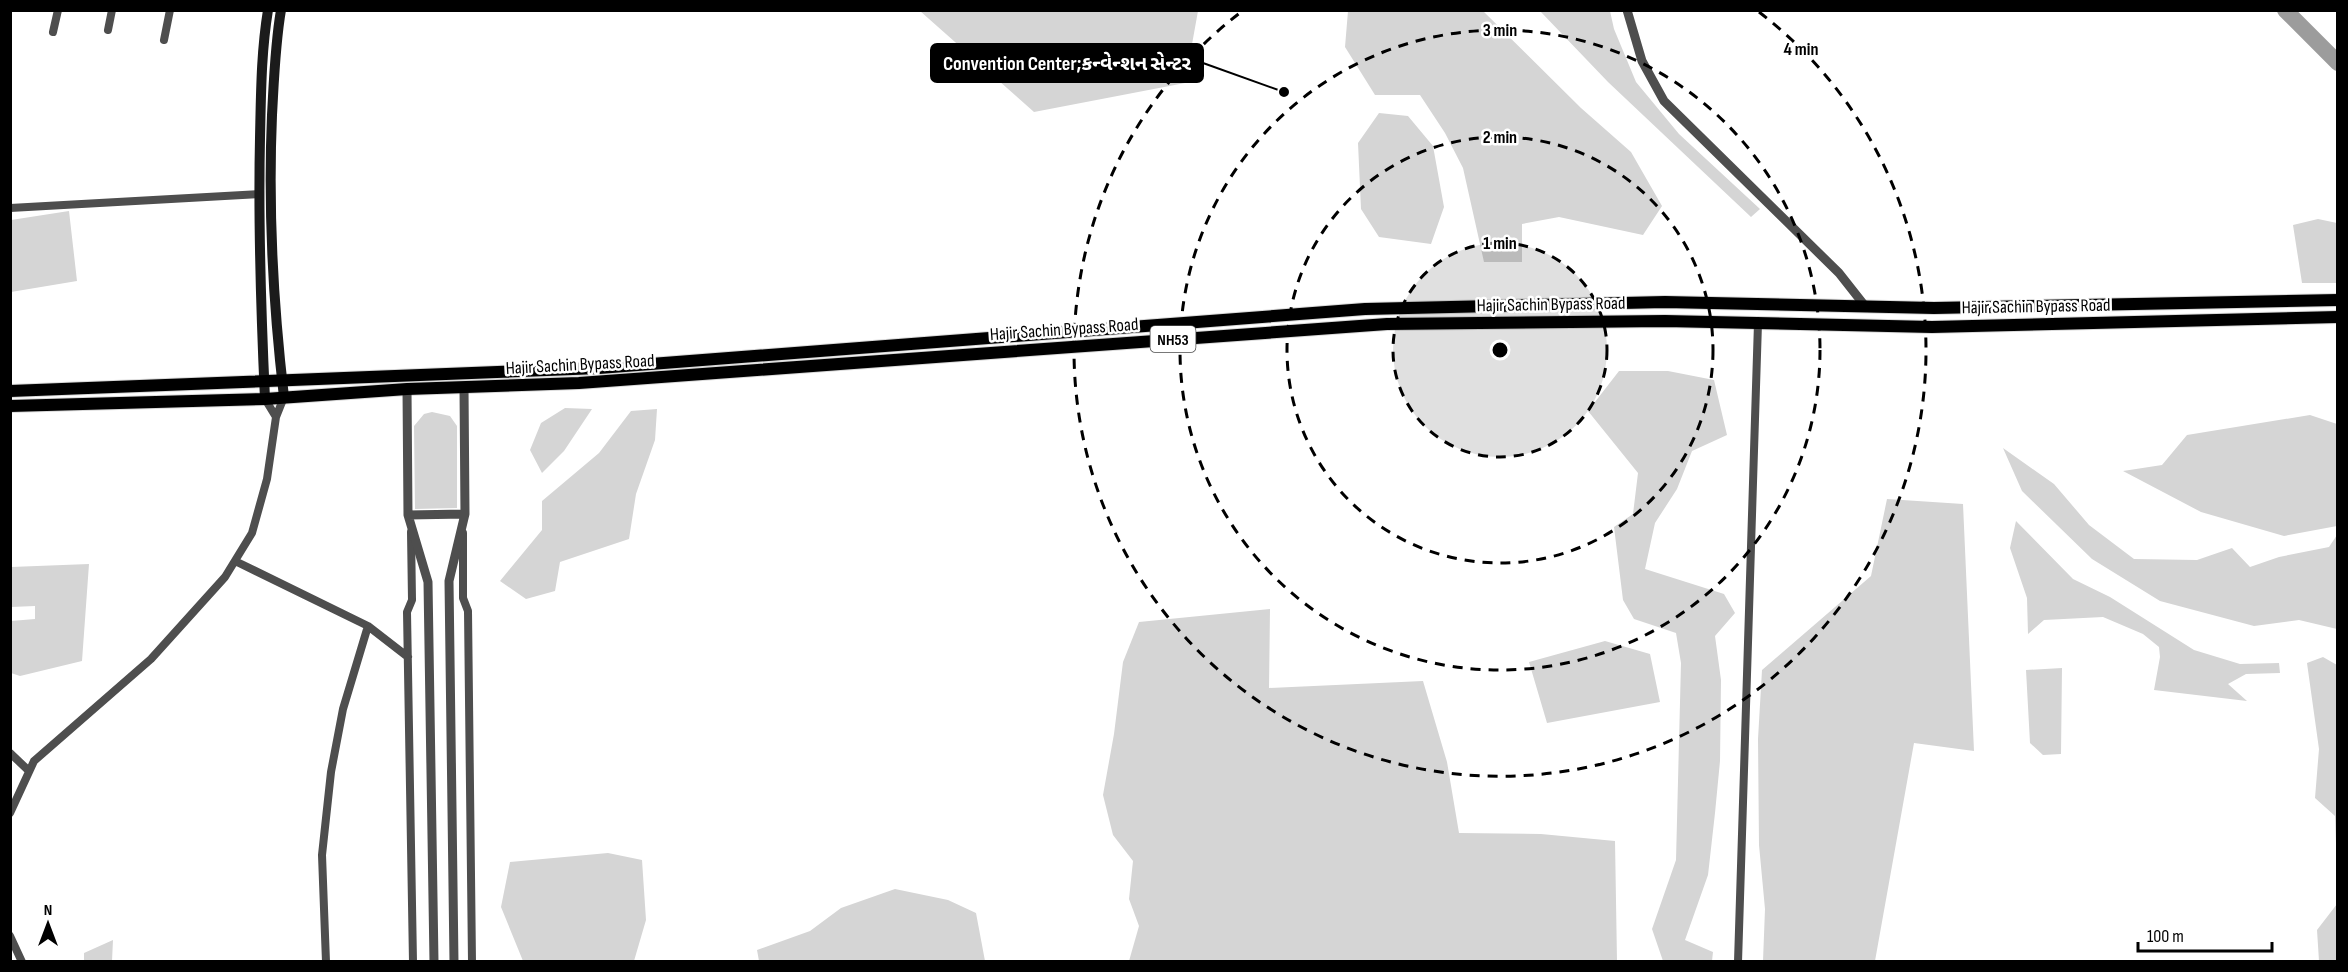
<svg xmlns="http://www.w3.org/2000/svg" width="2348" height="972" viewBox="0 0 2348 972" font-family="'Sofia Sans Condensed','Noto Sans Gujarati',sans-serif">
  <rect width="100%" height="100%" fill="#fff"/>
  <path fill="#d5d5d5" d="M920,11H1198L1185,83L1034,112Z
    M1348,11H1483L1581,108L1631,152L1662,206L1643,235L1559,217L1522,224V262H1484L1463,168L1445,133L1420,95H1375L1345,47Z
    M1540,11H1610L1614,29L1636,82L1679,134L1760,209L1751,217L1608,82Z
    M1379,113L1408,116L1433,146L1444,207L1431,244L1379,237L1361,209L1358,143Z
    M69,211L77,281L11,292V220Z
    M2318,219L2337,223V283H2302L2293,225Z
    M1619,371H1668L1714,380L1727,435L1692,451L1677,489L1655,523L1645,569L1724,594L1735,613L1715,636L1721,680L1720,761L1715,813L1708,875L1685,940L1713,952L1712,961H1663L1652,929L1676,860L1681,663L1676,633L1634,619L1623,600L1614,527L1633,514L1638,473L1588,411Z
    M565,408L592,409L564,451L542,473L530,450L541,423Z
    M657,409L655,440L636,494L629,539L560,562L555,591L526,599L500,581L542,530V501L599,453L631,411Z
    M432,412L450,416L457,426V508L415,509L414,426L424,414Z
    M2310,415L2337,424V526L2284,536L2201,512L2123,471L2162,465L2187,435Z
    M2003,448L2054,484L2089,525L2134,559L2197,560L2232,548L2250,567L2279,557L2329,547L2337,535V629L2299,620L2254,626L2160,601L2092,559L2022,491Z
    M1887,499L1963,504L1974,751L1914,743L1875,961H1763L1765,909L1759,845L1758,739L1762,670L1871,576Z
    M2016,521L2073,579L2110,597L2194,650L2240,664L2279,663L2280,673L2246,674L2228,684L2247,701L2154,690L2160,657L2159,647L2143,634L2103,617L2044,620L2028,634L2027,598L2010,548Z
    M89,564L82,661L20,676L11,673V621L35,619V606L11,607V567Z
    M1270,609L1269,688L1423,681L1447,762L1459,833L1541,834L1615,841L1617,961H1129L1139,926L1129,899L1133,861L1113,835L1103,795L1114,734L1123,662L1139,622Z
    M1605,641L1650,654L1660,702L1547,723L1529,662Z
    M2323,657L2337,665V871L2335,816L2315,798L2319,749L2307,663Z
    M2062,668L2061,754L2043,755L2030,743L2026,670Z
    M608,853L642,860L646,920L634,961H523L501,907L510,862Z
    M895,889L948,900L976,913L985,961H759L757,950L810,931L841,908Z
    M2337,904V961H2319L2317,930Z
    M113,940L112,961H84V953Z"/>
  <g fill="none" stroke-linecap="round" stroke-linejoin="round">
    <path stroke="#9c9c9c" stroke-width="16" d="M2285,10L2338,63"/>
    <g stroke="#dbdbdb" stroke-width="14">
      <path id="trunk" d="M10,391L599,368L1365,309L1665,302L1934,308L2338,300
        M10,406L265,399L407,389L579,383L1387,324L1665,321L1932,327L2338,317"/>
    </g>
    <path stroke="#4e4e4e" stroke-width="8" d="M108,30L112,10
      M53,32L58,10
      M164,40L170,10
      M10,208L259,194
      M265,399L276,417L284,397
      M411,532L412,600L407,612L413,962
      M463,533V598L468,611L472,962
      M235,561L368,626
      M10,753L28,770
      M10,813L34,761L151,659L225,577L252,533L267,479L276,417
      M10,936L22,962
      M326,962L322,855L331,772L343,709L368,626L408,657
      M1738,962L1758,323"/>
    <path stroke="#4e4e4e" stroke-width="9" d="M1627,10L1642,61L1664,101L1839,273L1865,306
      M407,389L408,515L428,582L434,962
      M408,515L465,514
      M454,962L449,581L465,514L464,387"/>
    <path stroke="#1b1b1b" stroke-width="10" d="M281,10C275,45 274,80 272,115C268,209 273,303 284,397
      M265,399C261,312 258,225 260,138C261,95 261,53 268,10"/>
    <use href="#trunk" stroke="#000" stroke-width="12"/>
  </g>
  <circle cx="1500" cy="350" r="107" fill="#000" fill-opacity=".12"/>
  <g fill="none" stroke="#000" stroke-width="3" stroke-dasharray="10 8">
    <circle cx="1500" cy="350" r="107"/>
    <circle cx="1500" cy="350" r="213"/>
    <circle cx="1500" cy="350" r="320"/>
    <path d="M1759 12A426 426 0 1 1 1241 12"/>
  </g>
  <g text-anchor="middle" stroke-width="5" stroke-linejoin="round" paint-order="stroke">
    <rect fill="#fff" stroke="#4c4c4c" stroke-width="1.5" x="1150.5" y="326" width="45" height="26" rx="4.5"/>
    <g font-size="16" font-weight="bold" fill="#000">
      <text x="1173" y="345">NH53</text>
    </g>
    <g font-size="18" fill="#000" stroke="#fff">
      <text transform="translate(1551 304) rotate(-1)" y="6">Hajir Sachin Bypass Road</text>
      <text transform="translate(2036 306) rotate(-1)" y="6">Hajir Sachin Bypass Road</text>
      <text transform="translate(1064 329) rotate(-4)" y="6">Hajir Sachin Bypass Road</text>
      <text transform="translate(580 364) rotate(-3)" y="6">Hajir Sachin Bypass Road</text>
    </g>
  </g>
  <circle cx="1500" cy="350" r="9" fill="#000" stroke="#fff" stroke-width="3"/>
  <g font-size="18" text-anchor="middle" font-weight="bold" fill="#000" stroke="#fff" stroke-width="5" stroke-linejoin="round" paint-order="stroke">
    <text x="1500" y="36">3 min</text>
    <text x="1801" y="55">4 min</text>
    <text x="1500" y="143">2 min</text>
    <text x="1500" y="249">1 min</text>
  </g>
  <path fill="none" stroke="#000" stroke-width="2" d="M1284 92L1203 63"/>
  <circle fill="#000" stroke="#fff" stroke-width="2" cx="1284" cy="92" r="6"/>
  <rect fill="#000" stroke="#000" stroke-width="2" x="931" y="44" width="272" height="38" rx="6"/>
  <g font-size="20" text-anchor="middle" font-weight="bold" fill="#fff">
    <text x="1067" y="70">Convention Center;કન્વેન્શન સેન્ટર</text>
  </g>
  <rect width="2348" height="972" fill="none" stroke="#000000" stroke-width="24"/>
  <g transform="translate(48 924)" stroke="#ffffff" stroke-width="4.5" paint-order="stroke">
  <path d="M0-4.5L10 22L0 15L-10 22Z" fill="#000000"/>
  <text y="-9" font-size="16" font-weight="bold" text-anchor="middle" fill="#000000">N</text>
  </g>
  <path d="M2138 942v9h134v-9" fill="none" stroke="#000000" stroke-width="3"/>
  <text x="2147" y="942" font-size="18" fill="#000000" stroke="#ffffff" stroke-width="4.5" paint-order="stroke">100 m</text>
</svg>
